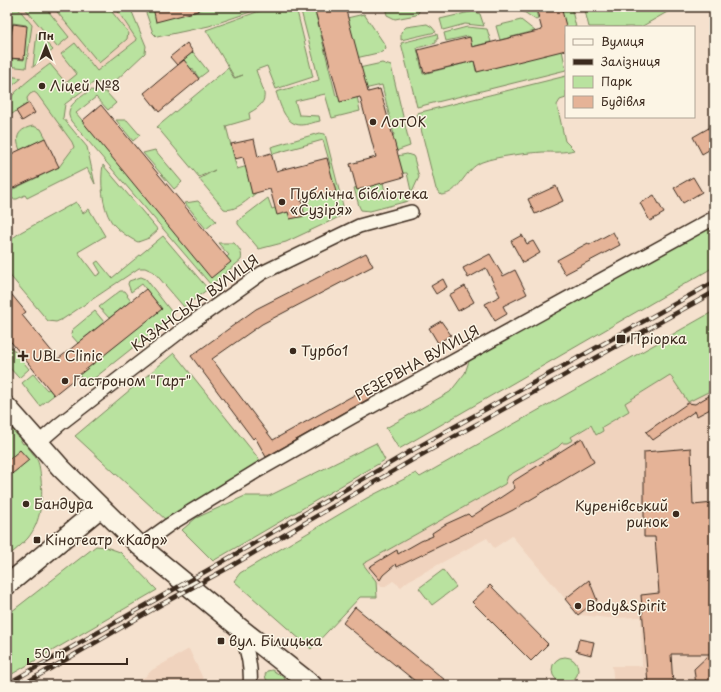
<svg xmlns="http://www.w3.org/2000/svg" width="721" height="692" viewBox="0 0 721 692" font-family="'Playpen Sans',sans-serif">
  <rect width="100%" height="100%" fill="#f5e1ce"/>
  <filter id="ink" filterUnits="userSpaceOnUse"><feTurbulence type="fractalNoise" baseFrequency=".025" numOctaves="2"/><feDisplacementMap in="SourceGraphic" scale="8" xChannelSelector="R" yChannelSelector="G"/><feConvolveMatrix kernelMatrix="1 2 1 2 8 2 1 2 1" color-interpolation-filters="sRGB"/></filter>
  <g filter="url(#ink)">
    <path fill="#f0d3be" d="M7,7H115L138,40L49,108L73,144L74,148L59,167L7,193Z
      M670,374L714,389V685H614L612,666H642L641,617L609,618L579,615L512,536L494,548L487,538L408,581L401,587L393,581L384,587L379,585L362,564L505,484L508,476L558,447L562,443H567L572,439L571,437L591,425L596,435L603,431L602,427L629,411L625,403Z
      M189,649L206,685H126L145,677L152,670Z"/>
    <path fill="#b9e29f" stroke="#7a865e" d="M9,7H17L32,25L26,68L7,66V58L24,60L26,25L13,23L12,33L7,32Z
      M24,7H45L69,37L57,47Z
      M53,7H108L128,32L127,39L99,63Z
      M115,7H130L146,46L145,53L111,85L101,83H93L65,104L63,118L87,147L95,184L87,168L27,198L25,195L17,199H7V192L59,167L74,147L72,142L37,94L34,92L30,94L27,98L28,103L12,114C9,110 7,107 9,102C11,92 41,71 50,64L66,83L77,74L61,54L75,43L97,71L137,40Z
      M144,7H154L158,20L209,7H265L209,26L157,37L153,33Z
      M271,7H296L313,77L276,89L267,66L256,70C262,90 274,100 249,113L250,119L226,126L237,169L259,163L265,185C255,193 237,213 224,209L199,179L215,170L199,177L157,127L228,68L234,78L243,75L235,78L206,30Z
      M300,7H314L336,96L356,91L360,111L332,118L325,94L295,101L299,115L319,116L320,121C314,122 307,125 301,125C285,125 280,104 276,92L319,80Z
      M385,7H418L419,12L416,15L395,19L387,15Z
      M521,7H535L538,19L536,20L521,10Z
      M561,7H571L576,27H566L560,13L563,12Z
      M584,7H676L641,27H589Z
      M474,11L480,14L484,26L465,24L443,30L440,19Z
      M364,14L385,45L386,48L382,52L356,58L347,18Z
      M521,20L535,31L500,40L496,26Z
      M427,24L432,27L436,32L401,40V32L406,27Z
      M467,27L487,29L491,42L471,47L468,36L446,41L444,33Z
      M37,33L53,50L33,67Z
      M437,34L438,39H436V43L417,48L423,74L474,61L476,71L562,50L566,70L417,107L401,43Z
      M193,52L208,71L199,78L192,68L187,72L180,63Z
      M382,63L391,66L410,146L396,151L392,136L394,135L382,85L364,89L359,68Z
      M8,76L22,78L7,90Z
      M566,76V98L560,100L557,105L565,141L574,150C564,153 553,152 543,152C527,153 498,156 482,162C464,169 460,194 441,195L436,189L417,113Z
      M91,90L106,92L116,103L108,110L96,97L76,113L209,272L229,255L218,243H234C239,248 243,253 241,260L211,285L71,121C63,106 80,98 91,90Z
      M116,120H127L140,135L133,141Z
      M33,126L41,129L46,138L20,150C14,136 19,129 33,126Z
      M319,133L325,134L343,206L340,216L335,219L286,242L259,249L238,224V221L268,198L272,209L283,205L285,211L305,206L296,173L330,164L323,140L273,154L271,147Z
      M155,150L182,182L174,189L143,153Z
      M407,154L413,156L414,158L419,177L408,201L370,211L361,210L359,206L354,188L365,186L382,177L386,197L411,191L407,173H401L397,156Z
      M103,165L158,230L149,238L138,242C130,239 115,228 111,221C102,207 100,180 103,165Z
      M198,201L216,221L206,229L185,203Z
      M76,202L83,213L89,209L105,236L78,252L96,276L101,273L95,263L98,261L112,278L163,236L208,289L184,307L154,272L145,268H139L63,319L56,322L48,321L7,272V242L21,232Z
      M714,224V267L399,449L386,428L450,392L465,373L469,361Z
      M141,277L146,279L174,315L87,384L79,375L161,309L142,284L131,292L128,284L129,281Z
      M120,291H125L128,295L127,296L131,301L109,318L99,307Z
      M95,311L104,322L78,343L71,335L72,330Z
      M714,311V389L688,402L670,375L625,403L629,411L602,427L603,431L596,435L591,425L571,437L573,440L567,443H562L558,447L508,476L505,484L363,564L376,581L377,597H360L311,649L234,581L240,573L367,498L416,473L420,477Z
      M7,342L29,369L19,378L7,365Z
      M174,353L263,464L167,521L75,436Z
      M33,374L47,390L49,389L54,395L40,406L22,383Z
      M7,423L21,440V441L23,444L25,443C28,448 33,453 36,458C40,464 40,472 41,479C43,499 41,522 28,538C22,545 14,551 7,557Z
      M376,443L385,460L213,561L182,530L196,518L245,496H269Z
      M96,546L106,547L120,552L157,590L7,677V615Z
      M443,570L456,587L432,605L419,588Z
      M552 670a13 13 0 1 1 26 0a13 13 0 1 1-26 0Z
      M272,670L285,678L284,685H271L266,679L265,675L267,671Z"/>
    <path fill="#e5b397" stroke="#3b2a1e" d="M153,7H198V11L156,22Z
      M314,7H345L368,92L380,89L404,177L357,190L350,164L376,157L360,97L340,102Z
      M536,7H561L566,26V50L477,72L474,61L424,73L418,50L470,37L472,47L542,30Z
      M13,24L27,26L24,59L7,58V33L11,34Z
      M187,43L193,52L177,65L170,57Z
      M184,60L199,79L159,112L144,93Z
      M29,103L35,113L22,121L16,111Z
      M101,105L231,262L211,278L82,121Z
      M714,125V147L702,154L693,137Z
      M45,138L59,167L7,191V156Z
      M254,139L258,157L271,153L276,171L327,158L336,192L301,200L305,216L290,219L288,212L277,215L270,189L252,194L243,157L235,159L231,144Z
      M693,177L702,192L683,203L674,188Z
      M556,186L563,201L535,214L528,199Z
      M654,195L664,213L650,221L640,203Z
      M613,232L620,245L565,274L557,260L588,243L589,245Z
      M522,235L527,244L533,241L540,253L523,263L511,241Z
      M366,253L373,266L262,324L212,359L273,440L365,389L370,398L266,457L255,437L253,439L191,356L256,309Z
      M490,254L503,276L515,270L527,294L503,306L507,314L495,321L485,304L500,296L486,268L468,278L463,268Z
      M443,279L447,287L436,294L431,286Z
      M465,286L474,302L458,311L449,295Z
      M7,289L26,312L22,315L58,359L146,289L162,309L54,395L7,337Z
      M441,321L451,335L438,343L429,328Z
      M714,393V407L697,416L695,411L653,440L646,432L688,403L695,404Z
      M582,438L594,462L513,510L487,523L397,567L396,564L383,575L380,580L369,567L397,550L398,554L421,541L433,536L432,533L446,524L468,514L471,517L515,488L512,482Z
      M691,448L693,505L714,503V610H711L712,632H714V685H696L694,669L710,654H671L673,685L648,684L641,595L659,593L655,537H644V452Z
      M20,450L29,460L7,478V461Z
      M589,580L597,600L578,615L565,599Z
      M490,585L548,644L531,661L472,602Z
      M355,607L428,666L451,685H420L343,623Z
      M579,639L594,642L591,655L576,651Z"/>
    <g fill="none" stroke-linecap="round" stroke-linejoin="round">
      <g stroke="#3b2a1e" stroke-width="16">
        <path id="street" d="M38,443L60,424L186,327L262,273L359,226L411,212
          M140,546L169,525L257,471L352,417L714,218
          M241,629C246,648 252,666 250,685"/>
      </g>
      <g stroke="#3b2a1e" stroke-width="22">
        <path id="secondary" d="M7,407L61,468L140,546L241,629L312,685
          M7,585L100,508"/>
      </g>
      <use href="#street" stroke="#fcf5e5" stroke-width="13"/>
      <use href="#secondary" stroke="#fcf5e5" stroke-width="19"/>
      <g stroke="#3b2a1e" stroke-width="4.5">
        <path id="rail" d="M7,684L222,562L409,452L714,282
          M22,685L162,604L228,568L414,459L714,292"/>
      </g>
      <use href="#rail" stroke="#fcf5e5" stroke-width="3" stroke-dasharray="9" stroke-linecap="butt"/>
    </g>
  </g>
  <g fill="#3b2a1e" stroke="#fcf5e5" stroke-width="1.5">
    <circle cx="42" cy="86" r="4"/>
    <circle cx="373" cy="122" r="4"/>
    <circle cx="282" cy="202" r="4"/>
    <rect x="616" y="334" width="10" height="10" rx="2"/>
    <circle cx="293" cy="351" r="4"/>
    <path d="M21 350h4v4h4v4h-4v4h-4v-4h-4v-4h4z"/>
    <circle cx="65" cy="381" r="4"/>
    <circle cx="26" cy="504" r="4"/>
    <circle cx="676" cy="514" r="4"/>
    <rect x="33" y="536" width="8" height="8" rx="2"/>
    <circle cx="578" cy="606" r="4"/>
    <rect x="217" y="637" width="8" height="8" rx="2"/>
  </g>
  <g text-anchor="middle" stroke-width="3" stroke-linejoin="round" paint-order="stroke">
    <g font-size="14" fill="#3b2a1e" stroke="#fcf5e5" text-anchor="start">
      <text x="50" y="91">Ліцей №8</text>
      <text x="381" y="127">ЛотОК</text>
      <text x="290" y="199">Публічна бібліотека<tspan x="290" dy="16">«Сузір’я»</tspan></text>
      <text x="630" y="344">Пріорка</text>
      <text x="301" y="356">Турбо1</text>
      <text x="32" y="361">UBL Clinic</text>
      <text x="73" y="386">Гастроном "Гарт"</text>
      <text x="34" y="509">Бандура</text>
      <text x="668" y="511" text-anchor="end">Куренівський<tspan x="668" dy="16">ринок</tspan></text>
      <text x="45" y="545">Кінотеатр «Кадр»</text>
      <text x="586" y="611">Body&amp;Spirit</text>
      <text x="229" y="646">вул. Білицька</text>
    </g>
    <g font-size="14" fill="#3b2a1e" stroke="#fcf5e5">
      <text transform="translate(195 303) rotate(-36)" y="5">КАЗАНСЬКА ВУЛИЦЯ</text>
      <text transform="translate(417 363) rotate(-29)" y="5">РЕЗЕРВНА ВУЛИЦЯ</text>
    </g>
  </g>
  <rect width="721" height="692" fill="none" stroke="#fcf5e5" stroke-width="24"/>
  <rect x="12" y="12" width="697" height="668" fill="none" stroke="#3b2a1e" stroke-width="1.5" filter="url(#ink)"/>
  <rect x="565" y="26" width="130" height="92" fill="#fcf5e5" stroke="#afa495"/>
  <rect x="573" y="39" width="20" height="6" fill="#fcf5e5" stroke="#afa495"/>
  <text x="601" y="46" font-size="12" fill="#3b2a1e">Вулиця</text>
  <rect x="573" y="59" width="20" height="6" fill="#3b2a1e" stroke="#afa495"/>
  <text x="601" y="66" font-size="12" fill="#3b2a1e">Залізниця</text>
  <rect x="573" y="76" width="20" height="12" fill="#b9e29f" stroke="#afa495"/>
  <text x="601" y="86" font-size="12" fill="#3b2a1e">Парк</text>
  <rect x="573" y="96" width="20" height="12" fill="#e5b397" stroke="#afa495"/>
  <text x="601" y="106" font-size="12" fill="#3b2a1e">Будівля</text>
  <g transform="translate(46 46)" stroke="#fcf5e5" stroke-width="3" paint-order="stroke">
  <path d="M0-3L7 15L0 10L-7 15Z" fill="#3b2a1e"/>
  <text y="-6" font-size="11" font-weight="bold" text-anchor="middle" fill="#3b2a1e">Пн</text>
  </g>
  <path d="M28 658v6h99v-6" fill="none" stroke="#3b2a1e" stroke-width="2"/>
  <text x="34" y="658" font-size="12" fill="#3b2a1e" stroke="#fcf5e5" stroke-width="3" paint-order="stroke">50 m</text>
</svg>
